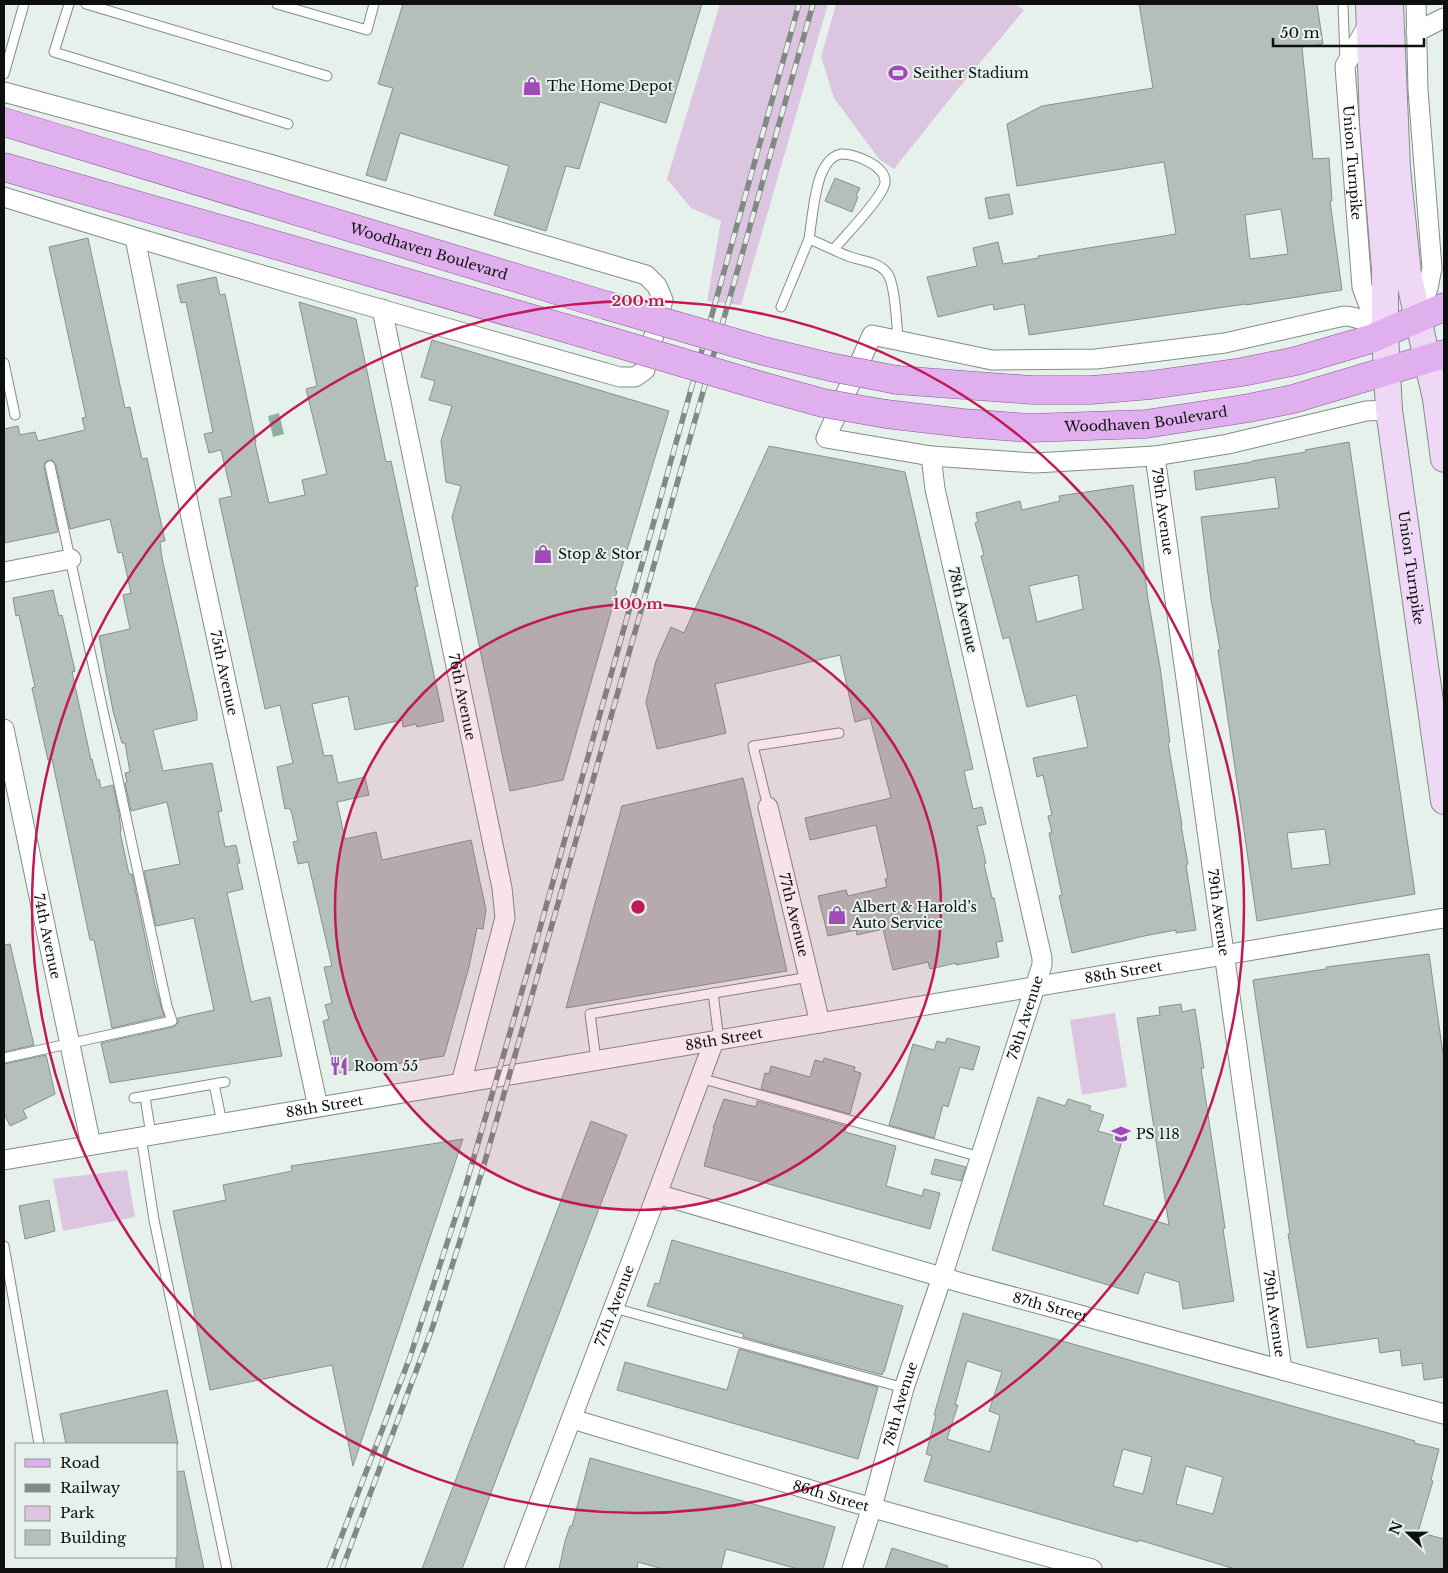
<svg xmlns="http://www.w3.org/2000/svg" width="1448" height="1573" viewBox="0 0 1448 1573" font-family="'Libre Baskerville',serif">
  <rect width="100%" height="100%" fill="#e6f1eb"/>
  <path fill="#dbc5e1" d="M720,4H828L741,305L707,301L721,221L691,208L667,179Z
    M836,4H1015L1024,10L957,90L894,169L879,159L834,98L821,57Z
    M1115,1013L1127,1087L1082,1095L1070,1020Z
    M127,1170L135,1217L63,1231L53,1179Z"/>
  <path fill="#8eb19f" d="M279,413L284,434L273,437L268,416Z"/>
  <path fill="#b5bfb9" stroke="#87918c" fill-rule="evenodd" d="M403,4H702L666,123L600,102L579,169L566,166L546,231L494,215L509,166L400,133L386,181L366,175L393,88L378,84Z
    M1139,4H1317L1323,44L1302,47L1313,159L1329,158L1332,201H1330L1342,290L1246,305V304L1029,335L1024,304L994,310L993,304L938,317L927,277L977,266L973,248L998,242L1003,264L1039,258L1038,256L1176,234L1164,162L1017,186L1007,124L1042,106L1153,88ZM1281,209L1288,254L1250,259L1245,215Z
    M835,178L860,188L856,196L858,197L852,212L825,201Z
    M1009,194L1013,214L989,219L985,198Z
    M88,238L125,408L130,407L142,459L147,458L165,541L160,542L162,558L197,713V720L153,730L163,771L212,763L222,811L218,812L225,847L236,845L240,863H237L243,889L227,893L251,1002L270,997L282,1056L110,1083L101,1043L173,1027L178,1023V1018L214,1010L194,918L156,926L144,871L180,864L167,802L131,811L125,783L127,782L125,773L130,772L125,743H122L113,711L99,636L130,629L123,595L131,593L122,552L118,553L110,519L70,529L56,465L52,460H48L44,464V467L58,532L4,543V429L18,426L20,435L35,432L38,441L85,430L82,418L86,417L49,247Z
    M216,277L220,295L225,294L256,442L255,443L269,503L305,495L302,480L327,474L306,389L317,386L299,302L356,319L386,462L391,461L418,586L415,587L444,721L417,727L416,724L403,727L402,720L355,730L348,696L312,704L324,756L332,755L338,783L365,777L369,795L337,802L345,839L376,832L382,860L471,840L486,910L483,929L477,928L469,967L444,1056L371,1068V1065L335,1074L323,1021L329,1019L325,1005L332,1003L324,967L332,966L308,862L298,864L293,842L298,841L291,810H290L289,808L285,809L277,767L293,763L280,705L265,709L219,499L232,496L221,450L209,453L204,434L213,432L186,302L181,303L177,285Z
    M432,340L669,411L615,590L617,591L563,780L510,791L452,517L461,486L446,482L441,441L452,406L429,400L435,381L421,377Z
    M1349,442L1415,894L1257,921L1218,650L1220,649L1211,599L1201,517L1279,508L1277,492L1275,477L1196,490L1194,471L1252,462V461L1306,452L1305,450ZM1325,829L1330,864L1292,869L1287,833Z
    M769,446L905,472L973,769L964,771L973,809L982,807L986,824L977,826L986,863L984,864L992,898H994L1003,941L996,942L999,957L956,965V963L930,969L928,962L893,970L883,929L857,935L856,930L828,936L818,896L846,890L848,896L887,887L885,879L888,878L876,825L810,840L805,818L891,798L870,718L855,722L840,655L715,684L726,733L657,749L646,702L656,661L671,627L684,633Z
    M1133,485L1148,599L1160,667L1170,742L1168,743L1182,825H1181L1188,864L1186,865L1196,930L1176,933V930L1144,936L1072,953L1059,896L1062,895L1049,833H1052L1048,816L1052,815L1043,775L1037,777L1033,758L1088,747L1076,695L1027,707L1009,637L1003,639L981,556L984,555L975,523L978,522L976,513L1020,501L1022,510L1060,501L1059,496ZM1078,575L1083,609L1037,622L1029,586Z
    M53,590L59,616L62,615L75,671L72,672L91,760L92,759L97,780L99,779L101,788L113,785L119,813L121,831L120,832L129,874H132L155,985L164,1016L112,1028L94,940H90L52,759L48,760L32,688L35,687L19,615L16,616L13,598Z
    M743,778L787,971L566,1008L622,806Z
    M10,944L34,1045L4,1052V945Z
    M1429,954L1444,1061V1377L1424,1380L1422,1363L1402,1366L1400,1350L1380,1353L1378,1338L1307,1348L1288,1234H1290L1253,980L1326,969V967Z
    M1181,1004L1182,1012L1195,1009L1204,1068H1201L1225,1228L1223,1229L1234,1301L1183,1309L1179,1282L1145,1272L1138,1294L992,1250L1038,1097L1065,1106L1068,1099L1091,1106L1089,1110L1104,1115L1098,1131L1123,1138L1103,1205L1169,1225L1137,1018L1160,1015L1159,1007Z
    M947,1038L980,1047L973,1070L960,1067L948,1107L943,1105L934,1138L889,1125L913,1044L934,1050L937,1041L945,1043Z
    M46,1055L55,1094L23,1110L27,1118L10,1126L4,1113V1064Z
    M824,1058L855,1067L854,1071L861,1073L850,1114L761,1089L765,1073L769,1074L771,1066L810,1077L815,1060L823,1062Z
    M724,1099L756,1107L757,1101L846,1126L845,1132L896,1146L886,1186L922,1196L924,1189L940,1193L930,1229L704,1166L714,1128H713Z
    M591,1121L627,1135L462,1569H422Z
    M463,1139L353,1466L332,1365L210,1390L173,1211L226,1200L223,1185L292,1171L291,1166Z
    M935,1159L966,1167L961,1181L931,1174Z
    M49,1200L55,1231L25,1239L19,1206Z
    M672,1240L903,1306L884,1372H883L882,1375L743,1337L744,1334L647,1306L655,1283L659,1284Z
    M963,1313L1395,1435L1415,1441L1414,1443L1439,1449L1431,1480L1433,1481L1418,1532L1444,1539V1569H1235L1139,1540L1138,1542L924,1481L932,1456L926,1454L936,1415H934ZM967,1361L1002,1372L989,1411L1000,1415L990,1452L947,1439L958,1405H955ZM1123,1449L1152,1457L1143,1494L1113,1486ZM1186,1466L1223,1477L1213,1514L1176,1504Z
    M739,1349L878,1387L858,1459L617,1390L625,1362L727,1390Z
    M167,1390L178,1444H66L60,1414Z
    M590,1458L835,1527L823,1569H798L726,1549L721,1569H663L638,1562L637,1569H559L565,1541L570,1526H572Z
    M184,1471L204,1569H176V1472Z
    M892,1548L948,1566L947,1569H885Z"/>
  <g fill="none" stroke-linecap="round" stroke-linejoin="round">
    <g stroke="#838d88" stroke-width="11">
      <path id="lane" d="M69,4L54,52L288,124
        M86,4L327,76
        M277,4L367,30L374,4
        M1343,4L1345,59
        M4,74L24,4
        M809,239C812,220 815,180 826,165C829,160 835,155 841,154C854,153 887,166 885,183C883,197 844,237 834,249
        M781,307L809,239C822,244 835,251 848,256C860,261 878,261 887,273C895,282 897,326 898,341
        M4,363L15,415
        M768,807L753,746L839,733
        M713,993L719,1040
        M4,1058L172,1021L167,1006L50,466
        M596,1060L590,1014L809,977
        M700,1078L980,1157
        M214,1084L222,1123
        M145,1097L151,1135
        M134,1098L225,1082
        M141,1136L154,1220L227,1569
        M4,1246L39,1444
        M614,1308L904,1388"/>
    </g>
    <g stroke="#838d88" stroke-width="21">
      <g id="street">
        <path d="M1416,4L1418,90L1432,268L1428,288L1418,318"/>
        <path id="s1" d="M1369,23L1345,66L1346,80L1362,287L1372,314L1383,331"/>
        <path d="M1416,32L1444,18"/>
        <path d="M4,92L269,164L646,275L657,286L663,300L645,370L635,377H620C414,319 208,261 4,197"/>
        <path id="s2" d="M135,238L197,547L318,1107"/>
        <path id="s3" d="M382,309L502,888L505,918L461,1083"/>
        <path d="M1385,334C1372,325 1359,316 1344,316L1225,343L1096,359L992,360L872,335L826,438L931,456L1035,463L1155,456L1228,444L1366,411L1389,410"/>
        <path id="s4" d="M1155,456L1282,1370"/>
        <path d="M4,572L71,559"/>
        <path id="s5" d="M4,729L91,1145"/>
        <path id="s6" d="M768,807L820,1023"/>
        <path id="s7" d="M4,1160L1444,918"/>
        <path id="s8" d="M657,1194L962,1283L1444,1414"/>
        <path id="s9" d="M572,1419L841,1499L1092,1569"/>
        <path id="s10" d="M514,1569L657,1194L714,1041"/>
        <path id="s11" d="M852,1569L872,1507L904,1388L942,1277L1042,965V958L935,489L931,456"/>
      </g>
    </g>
    <g stroke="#838d88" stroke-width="28">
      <g id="secondary">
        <path id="s12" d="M1369,4L1373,123L1385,270V334L1389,410L1444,801"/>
        <path d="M1390,4L1397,169L1408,274L1436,399L1444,459"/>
      </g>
    </g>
    <g stroke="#885498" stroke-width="29">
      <g id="primary">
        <path id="s13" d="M4,122L605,305"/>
        <path d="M4,167L596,337"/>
        <path d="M897,380L1032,390H1091L1151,385L1242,372L1296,361L1371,339L1444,307"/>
        <path id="s14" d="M886,414L963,423L1030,428L1146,424L1249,408L1293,399L1444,354"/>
      </g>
    </g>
    <use href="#lane" stroke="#fff" stroke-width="9"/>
    <use href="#street" stroke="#fff" stroke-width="19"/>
    <use href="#secondary" stroke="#efd7f6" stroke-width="26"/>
    <use href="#primary" stroke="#dfafee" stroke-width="28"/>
    <g stroke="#828985" stroke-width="5.5">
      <path id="rail" d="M329,1569L410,1357L465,1188L533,953L799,4
        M342,1569L433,1326L483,1168L813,4"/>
    </g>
    <use href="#rail" stroke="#e6f1eb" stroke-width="4" stroke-dasharray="11" stroke-linecap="butt"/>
    <g stroke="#885498" stroke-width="29" stroke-linecap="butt">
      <path id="primary-bridge" d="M605,305L760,350L830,367L897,380
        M596,337L758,385L823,403L886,414"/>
    </g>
    <use href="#primary-bridge" stroke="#dfafee" stroke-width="28"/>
  </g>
  <circle cx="638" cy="907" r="303" fill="#c2185b" fill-opacity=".12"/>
  <g fill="none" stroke="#c2185b" stroke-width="2.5">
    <circle cx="638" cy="907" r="303"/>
    <circle cx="638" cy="907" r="606"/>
  </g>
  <defs>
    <g id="stadium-bare" transform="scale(1.5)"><path d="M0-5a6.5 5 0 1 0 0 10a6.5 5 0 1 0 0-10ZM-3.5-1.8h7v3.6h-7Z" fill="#a14bb8" stroke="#e6f1eb" stroke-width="2.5" paint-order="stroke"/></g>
    <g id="shop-bare" transform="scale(1.5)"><path d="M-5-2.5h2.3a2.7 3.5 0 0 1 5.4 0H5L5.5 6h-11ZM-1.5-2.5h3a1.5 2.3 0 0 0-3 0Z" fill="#a14bb8" stroke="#e6f1eb" stroke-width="2.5" paint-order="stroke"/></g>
    <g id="restaurant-bare" transform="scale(1.5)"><path d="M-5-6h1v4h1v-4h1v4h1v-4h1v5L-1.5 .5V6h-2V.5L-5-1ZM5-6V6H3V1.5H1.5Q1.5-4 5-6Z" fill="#a14bb8" stroke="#e6f1eb" stroke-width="2.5" paint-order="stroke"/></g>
    <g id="school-bare" transform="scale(1.5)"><path d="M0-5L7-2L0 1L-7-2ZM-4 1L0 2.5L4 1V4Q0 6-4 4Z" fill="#a14bb8" stroke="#e6f1eb" stroke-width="2.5" paint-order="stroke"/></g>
  </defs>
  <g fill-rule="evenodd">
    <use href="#stadium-bare" x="898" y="73"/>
    <use href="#shop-bare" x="532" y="86"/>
    <use href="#shop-bare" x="543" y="554"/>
    <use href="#shop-bare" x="837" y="915"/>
    <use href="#restaurant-bare" x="339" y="1066"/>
    <use href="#school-bare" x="1121" y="1134"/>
  </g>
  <g text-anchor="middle" stroke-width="4" stroke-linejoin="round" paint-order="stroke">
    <g font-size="14" fill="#0d100f" stroke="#e6f1eb" text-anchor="start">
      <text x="913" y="78">Seither Stadium</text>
      <text x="547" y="91">The Home Depot</text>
      <text x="558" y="559">Stop &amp; Stor</text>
      <text x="852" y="912">Albert &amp; Harold’s<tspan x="852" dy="16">Auto Service</tspan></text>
      <text x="354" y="1071">Room 55</text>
      <text x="1136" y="1139">PS 118</text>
    </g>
    <g font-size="14" fill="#0d100f" stroke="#e6f1eb">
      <text dy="5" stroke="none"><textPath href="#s1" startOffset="146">Union Turnpike</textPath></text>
      <text dy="5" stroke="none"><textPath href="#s13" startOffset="444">Woodhaven Boulevard</textPath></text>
      <text dy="5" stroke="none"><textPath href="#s14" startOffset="261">Woodhaven Boulevard</textPath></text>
      <text dy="5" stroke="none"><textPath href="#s4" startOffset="56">79th Avenue</textPath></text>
      <text dy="5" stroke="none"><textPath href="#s12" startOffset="566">Union Turnpike</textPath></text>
      <text transform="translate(963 610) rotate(77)" y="5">78th Avenue</text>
      <text dy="5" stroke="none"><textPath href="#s2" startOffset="444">75th Avenue</textPath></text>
      <text dy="5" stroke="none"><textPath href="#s3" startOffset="396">76th Avenue</textPath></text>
      <text dy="5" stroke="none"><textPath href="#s4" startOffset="461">79th Avenue</textPath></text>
      <text dy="5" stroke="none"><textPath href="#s6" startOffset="111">77th Avenue</textPath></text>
      <text dy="5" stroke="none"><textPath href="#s5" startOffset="212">74th Avenue</textPath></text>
      <text dy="5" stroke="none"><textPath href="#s7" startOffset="1135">88th Street</textPath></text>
      <text dy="5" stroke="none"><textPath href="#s11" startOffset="578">78th Avenue</textPath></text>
      <text dy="5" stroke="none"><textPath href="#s7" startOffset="730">88th Street</textPath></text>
      <text dy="5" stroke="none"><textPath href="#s7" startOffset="325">88th Street</textPath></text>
      <text dy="5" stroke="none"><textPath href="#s10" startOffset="282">77th Avenue</textPath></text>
      <text dy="5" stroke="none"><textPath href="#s8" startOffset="409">87th Street</textPath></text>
      <text dy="5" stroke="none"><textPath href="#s4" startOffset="866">79th Avenue</textPath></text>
      <text dy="5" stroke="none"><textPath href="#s11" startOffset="172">78th Avenue</textPath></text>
      <text dy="5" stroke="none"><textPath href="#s9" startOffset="270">86th Street</textPath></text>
    </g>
  </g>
  <circle cx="638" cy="907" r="8" fill="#c2185b" stroke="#e6f1eb" stroke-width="2.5"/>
  <g font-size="15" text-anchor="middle" font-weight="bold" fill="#c2185b" stroke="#e6f1eb" stroke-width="4" stroke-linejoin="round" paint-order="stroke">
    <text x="638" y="306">200 m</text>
    <text x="638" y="609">100 m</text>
  </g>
  <rect width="1448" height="1573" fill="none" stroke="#0d100f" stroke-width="10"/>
  <rect x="15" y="1443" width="162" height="115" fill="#e6f1eb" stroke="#8f9793"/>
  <rect x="25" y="1459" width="25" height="8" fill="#dfafee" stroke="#8f9793"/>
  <text x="60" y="1468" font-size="15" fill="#0d100f">Road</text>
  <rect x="25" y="1484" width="25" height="8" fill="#828985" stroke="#8f9793"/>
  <text x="60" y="1493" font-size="15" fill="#0d100f">Railway</text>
  <rect x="25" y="1506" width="25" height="15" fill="#dbc5e1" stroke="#8f9793"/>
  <text x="60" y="1518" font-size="15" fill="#0d100f">Park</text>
  <rect x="25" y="1530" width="25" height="15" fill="#b5bfb9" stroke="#8f9793"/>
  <text x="60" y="1543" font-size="15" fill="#0d100f">Building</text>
  <g transform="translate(1408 1533) rotate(292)" stroke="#e6f1eb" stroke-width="4" paint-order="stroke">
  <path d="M0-4L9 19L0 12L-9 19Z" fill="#0d100f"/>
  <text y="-8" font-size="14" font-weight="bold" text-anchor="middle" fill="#0d100f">N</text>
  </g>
  <path d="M1273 38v8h151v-8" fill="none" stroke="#0d100f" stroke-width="2.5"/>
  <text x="1280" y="38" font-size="15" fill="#0d100f" stroke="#e6f1eb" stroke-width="4" paint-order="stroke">50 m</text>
</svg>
